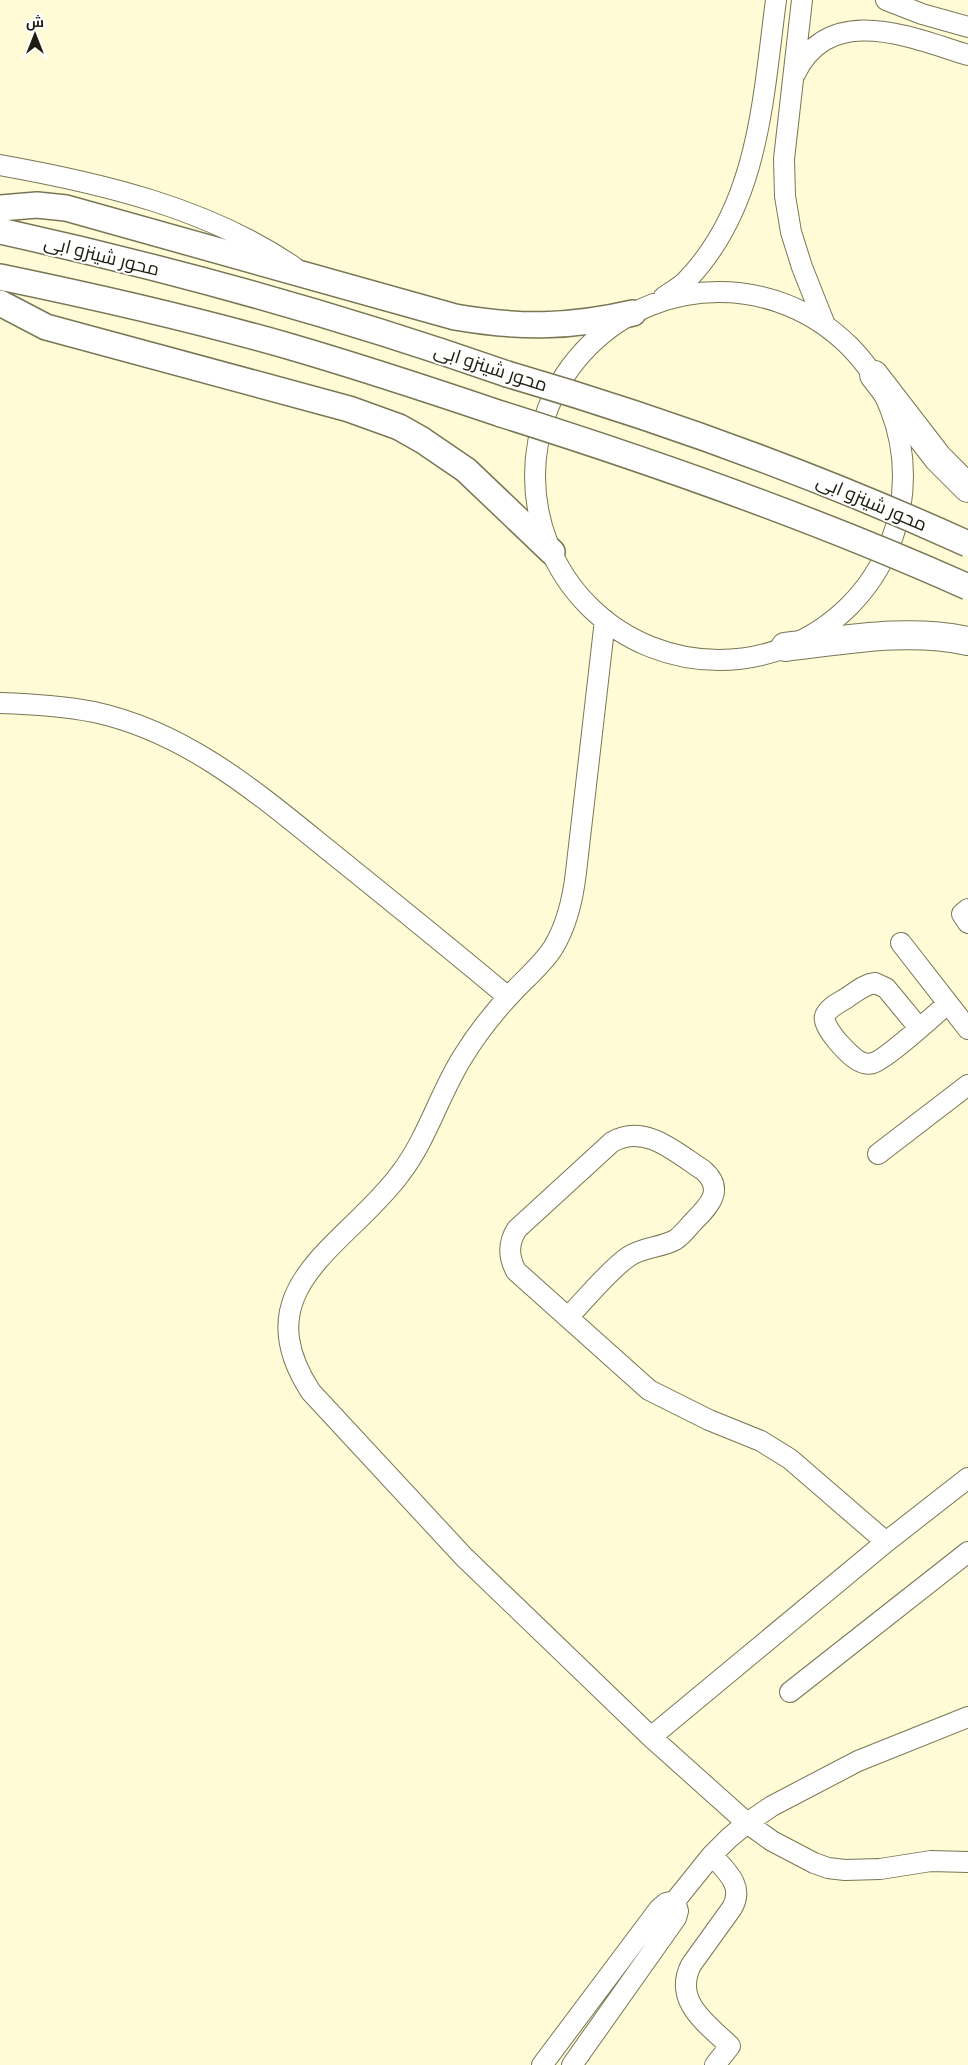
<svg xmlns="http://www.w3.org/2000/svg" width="968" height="2065" viewBox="0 0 968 2065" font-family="'Exo 2',Cairo,sans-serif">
  <rect width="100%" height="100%" fill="#fefbd6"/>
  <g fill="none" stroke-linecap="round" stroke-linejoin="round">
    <g stroke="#797655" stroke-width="22">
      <path id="minor" d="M802,0L784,159L785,196L791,232L802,267L825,325
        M886,0L922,14L968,27
        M795,74C830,1 912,38 968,55
        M0,165C101,183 208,208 294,267
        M535 476a184 184 0 1 1 368 0a184 184 0 1 1-368 0Z
        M664,297C671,292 680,287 686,281C759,206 763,98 776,0
        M605,620L576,872C573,899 567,925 553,948C542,965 526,978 513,992C494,1012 476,1035 462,1058C439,1095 427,1139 400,1174C347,1246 242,1287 311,1392L464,1557L651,1737L747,1823L772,1841L814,1863L828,1868L845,1870L880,1869L931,1861L968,1862
        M0,703C32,704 63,706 94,712C191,733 263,798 338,858C395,904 452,950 508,997
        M968,909L962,914L968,923
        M901,943L968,1029
        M919,1028L886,988L875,983C865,984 857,991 848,997C841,1002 828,1007 825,1016C821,1027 851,1058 861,1062C865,1064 869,1064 873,1063C885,1060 935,1015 948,1003
        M878,1154L968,1085
        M568,1317C586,1299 608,1271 628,1257C642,1247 660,1248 675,1240C683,1235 688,1227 694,1221C710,1205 725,1189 703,1170C675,1152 645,1123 612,1142L517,1229C508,1243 508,1256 516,1271L649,1390L709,1420L761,1441L790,1459L886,1542
        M790,1692L968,1552
        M651,1737L886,1542L968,1478
        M712,1855C726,1871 745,1886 732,1908L691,1965C673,2001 706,2023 730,2046L715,2065
        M542,2065L659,1909L666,1903L675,1901L712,1855L729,1838L747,1823L772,1806L858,1761L968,1717
        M572,2065L676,1918L678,1911L675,1901"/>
    </g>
    <g stroke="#797655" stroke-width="28">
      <path id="major" d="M0,208L37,205L66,208L455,317C519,328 568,328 633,313
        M0,231C172,269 341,316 507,374
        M0,277C97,297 193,319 288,346C360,367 430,390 501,414
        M0,303L46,327L349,409L399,427L422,440L466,470L552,552"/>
    </g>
    <g stroke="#797655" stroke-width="30">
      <path id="highway" d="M874,375L938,458L968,488
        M785,647C846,640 907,628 968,641"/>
    </g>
    <use href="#minor" stroke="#fff" stroke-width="20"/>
    <use href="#major" stroke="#fff" stroke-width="25"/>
    <use href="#highway" stroke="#fff" stroke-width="28"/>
    <g stroke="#797655" stroke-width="28" stroke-linecap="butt">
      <path id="major-bridge" d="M507,374C665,420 818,476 968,544
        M501,414C660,464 816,519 968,587"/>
    </g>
    <use href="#major-bridge" stroke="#fff" stroke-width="25"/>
  </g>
  <g text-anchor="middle" stroke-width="4" stroke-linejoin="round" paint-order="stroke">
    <g font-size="19" fill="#1f1d10" stroke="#fff">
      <text transform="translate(102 255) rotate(14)" y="7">محور شينزو ابى</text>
      <text transform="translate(491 367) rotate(18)" y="7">محور شينزو ابى</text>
      <text transform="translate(872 502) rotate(23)" y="7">محور شينزو ابى</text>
    </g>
  </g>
  <g transform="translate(35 35)" stroke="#ffffff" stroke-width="4" paint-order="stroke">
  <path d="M0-4L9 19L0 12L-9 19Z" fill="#1f1d10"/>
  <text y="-8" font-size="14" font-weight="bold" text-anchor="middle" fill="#1f1d10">ش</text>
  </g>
</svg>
